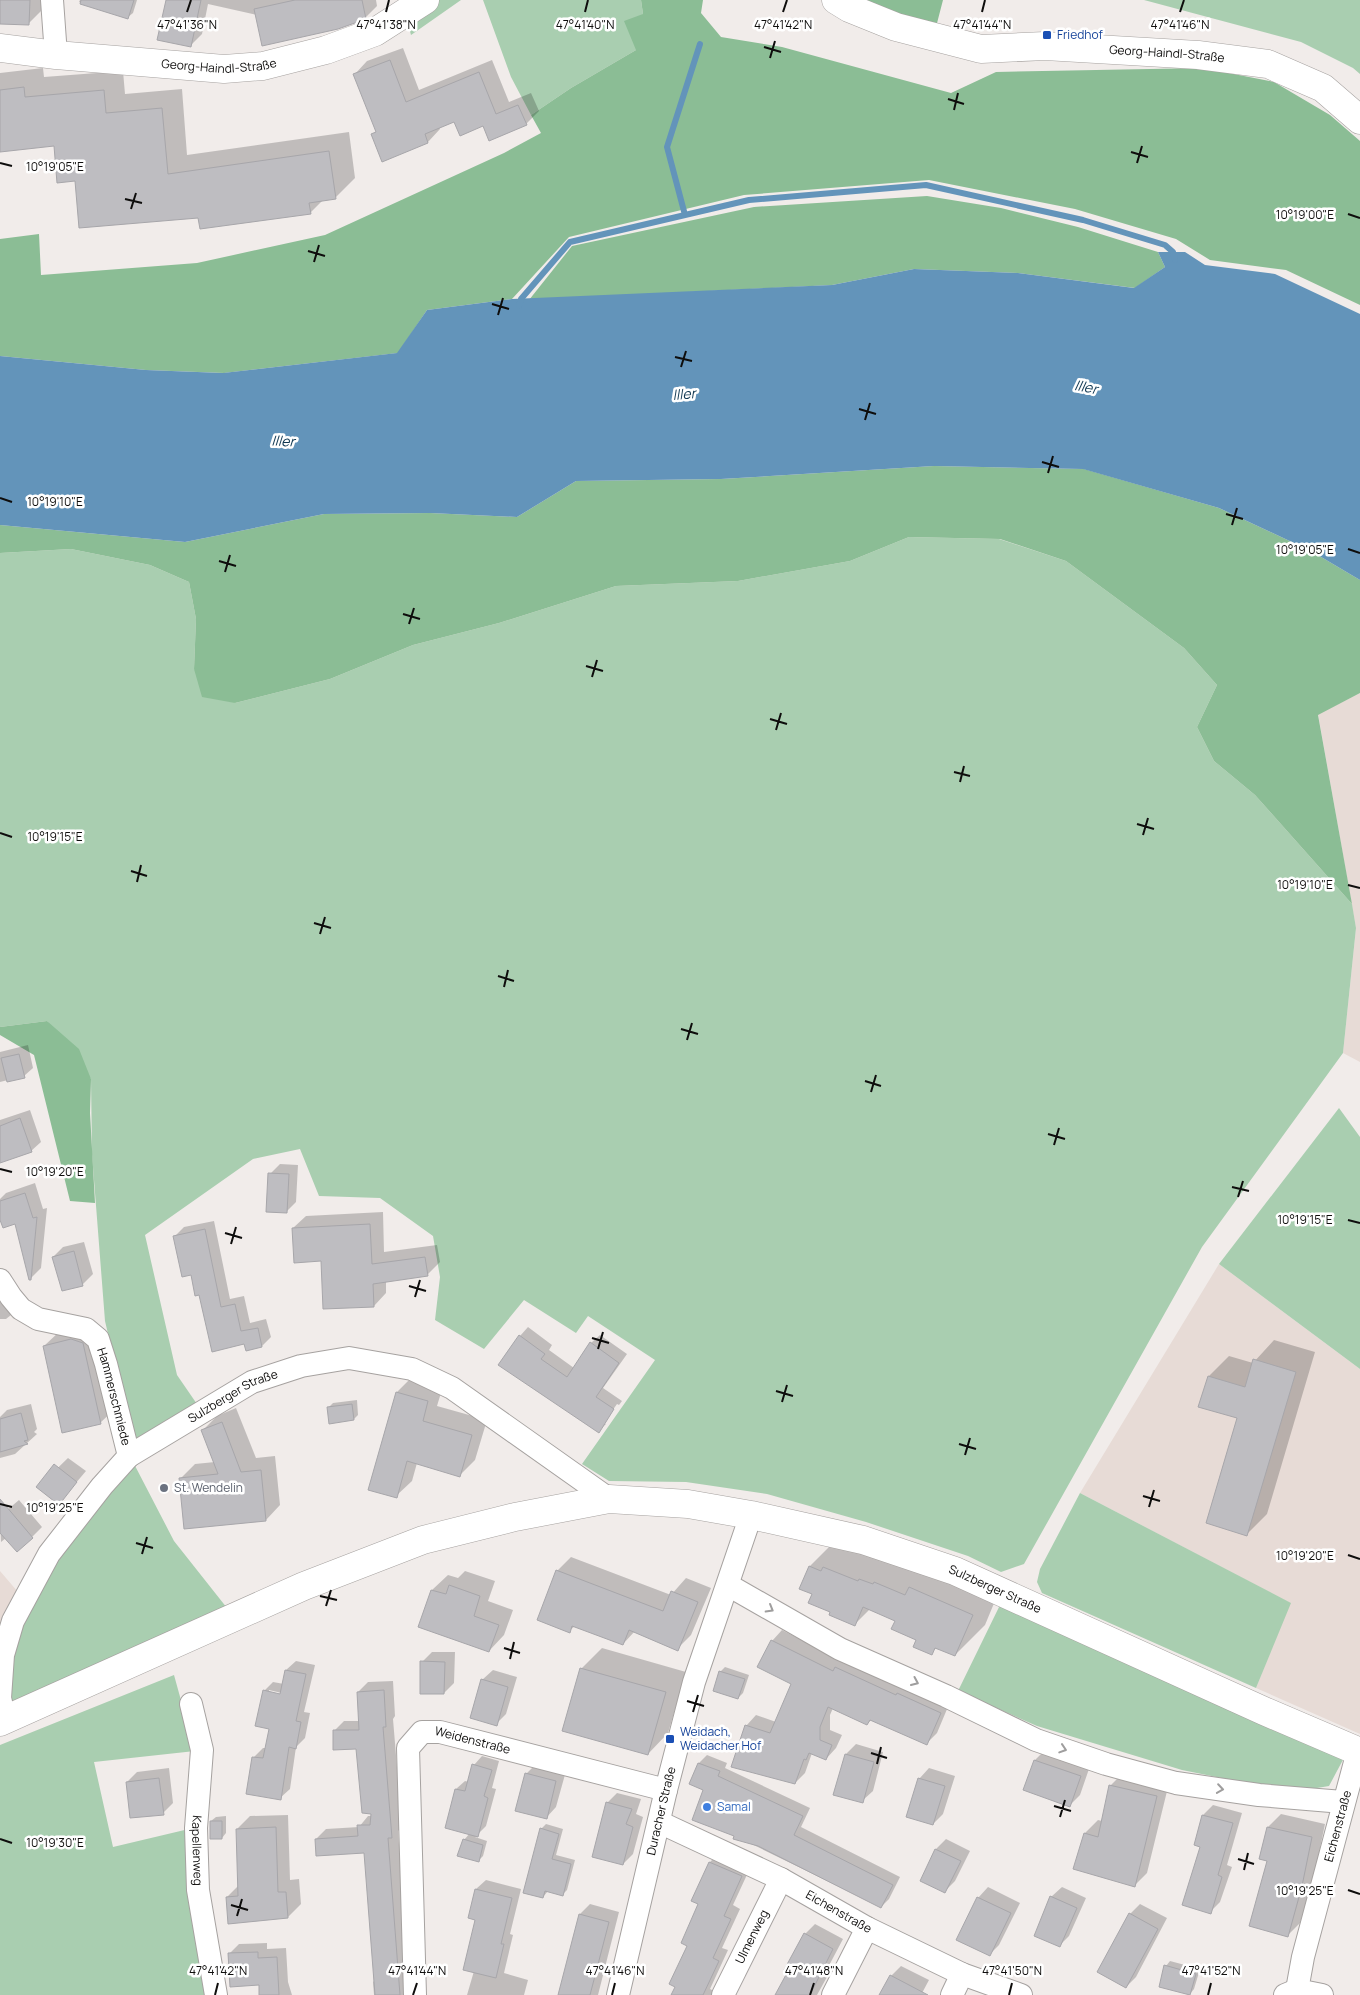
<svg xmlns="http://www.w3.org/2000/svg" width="1360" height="1995" viewBox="0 0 1360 1995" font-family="Manrope,sans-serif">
  <rect width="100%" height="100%" fill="#f1ecea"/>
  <path fill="#e7dbd6" d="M1360,693V1062L1343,1053L1356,928L1318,714Z
    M1219,1264L1360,1369V1734L1256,1688L1290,1603L1080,1493Z
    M0,1571L18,1592L0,1646Z"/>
  <path fill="#a9ceb0" d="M439,0H461L411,35L408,24Z
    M483,0H641L643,14L636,50L571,88L531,115L511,77Z
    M1144,0H1360V74L1353,68L1301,42Z
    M909,537L999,539L1066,561L1184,648L1217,685L1197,727L1214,761L1255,795L1352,904L1356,928L1343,1053L1202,1247L1024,1564L1001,1572L968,1556L866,1522L767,1494L686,1482L609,1481L582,1464L655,1360L588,1316L576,1333L524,1300L484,1349L435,1320L440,1277L433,1236L380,1198L319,1196L300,1149L253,1159L145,1235L177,1375L199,1407L134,1445L105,1321L92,1154L91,1079L47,1021L0,1027V553L71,549L150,565L189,582L196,619L194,669L235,703L330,679L413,645L499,623L616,586L738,581L850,561Z
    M1339,1108L1360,1137V1369L1219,1264Z
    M132,1460L174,1541L227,1608L9,1704V1657L53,1556Z
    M1080,1493L1291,1603L1256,1688L1042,1593L1037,1582L1040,1569Z
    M1000,1605L1345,1756L1329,1786L1311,1789L1261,1786L1182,1770L1037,1726L958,1691Z
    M174,1675L195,1751L94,1762L113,1847L193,1828L213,1995H0V1745Z"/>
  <path fill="#8bbd95" d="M641,0H703L701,13L721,37L782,47L951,93L996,72L1203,68L1274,82L1330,115L1360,141V305L1286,270L1210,260L1176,239L1075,209L929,180L744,195L569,237L512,299L427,310L398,353L224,373L146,370L0,356V239L39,234L41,275L197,263L325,235L504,153L541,133L531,115L571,88L636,50L624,21L643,14Z
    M855,0H943L936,27Z
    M927,196L1001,208L1078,227L1158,252L1165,267L1135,288L1018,273L914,269L832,285L529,300L572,246L754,207Z
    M934,466L1084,469L1219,508L1311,551L1360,580V693L1318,715L1352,904L1255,795L1214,761L1197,727L1217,685L1184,648L1066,561L1000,539L909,537L850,561L738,581L616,586L499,623L413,645L330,679L235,703L202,697L194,669L196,619L189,582L150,565L71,549L0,553V525L185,542L324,514L430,513L517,517L576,481L721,479Z
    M47,1021L79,1049L91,1079L90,1113L95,1203L70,1201L34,1055L0,1035V1027Z"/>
  <path fill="#6394ba" d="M1158,252H1185L1205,265L1275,274L1360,314V580L1311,551L1219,508L1083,469L934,466L721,479L576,481L517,517L430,513L324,514L185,542L0,525V356L146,370L223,373L397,353L427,310L512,299L832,285L914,269L1018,273L1134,288L1165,267Z"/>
  <path fill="#0003" fill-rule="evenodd" d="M0,0H44L43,9L28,24L0,23Z
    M80,0H137L133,13L128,17L79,2Z
    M167,0H376L377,6L365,18L257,15L208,4L202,34L191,45Z
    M403,48L419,90L492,60L509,102L531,93L539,111L526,124L484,125L455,120L439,126L440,129L428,142L383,160L373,135L377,131L355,74L367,61Z
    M43,68L44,77L123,71L125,94L182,89L187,155L349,132L355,178L335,198L323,200L310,213L200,216L76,180L55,145L0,151V73Z
    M28,1045L33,1068L24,1076L0,1082V1052Z
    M30,1110L41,1142L31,1151L0,1162V1120Z
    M280,1164L298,1165L296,1202L286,1212L270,1174Z
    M35,1183L43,1209L47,1208L41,1268L31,1278L16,1223L0,1216V1199L6,1193Z
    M383,1212L384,1252L437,1245L440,1262L427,1275L386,1281V1293L374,1306L322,1260L293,1228L306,1216Z
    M214,1221L230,1299L244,1296L250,1323L266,1319L271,1337L262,1346L245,1342L200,1293L175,1236L184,1227Z
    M84,1242L93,1274L83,1284L63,1290L53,1257L63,1247Z
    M0,1300L11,1307V1315L6,1319H0Z
    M87,1325L116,1408L100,1423L44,1346L60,1331Z
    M528,1327L552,1345L549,1350L574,1368L591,1343L600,1335L627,1354L603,1388L622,1401L619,1405L617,1404L603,1424H606L598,1431L520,1336Z
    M1274,1340L1315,1352L1267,1514L1247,1534L1238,1418L1209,1376L1229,1356L1253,1363Z
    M412,1377L443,1386L437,1406L487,1420L475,1460L460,1475L417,1463L412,1481L396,1496L397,1392Z
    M357,1400L358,1415L354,1419L329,1407L333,1403Z
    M31,1404L37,1429L34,1432L37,1434L15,1454L0,1458V1417L7,1410Z
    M236,1408L256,1458L275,1456L280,1505L266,1520L180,1479L195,1464L215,1462L203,1430L217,1416Z
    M68,1458L86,1471L59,1503L38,1487Z
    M19,1500L42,1527L32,1537L6,1538L1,1542L0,1516Z
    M840,1536L1002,1584L985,1625L955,1655L937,1647L931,1653L896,1620L870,1609L855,1624L832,1611L813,1594L801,1588L810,1566Z
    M571,1557L671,1595L686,1578L711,1588L691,1635L677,1649L635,1631L623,1644L575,1626L569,1631L557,1571Z
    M465,1571L495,1581L488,1601L513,1610L504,1635L489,1651L420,1627L432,1590L448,1575L458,1578Z
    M782,1630L842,1661L950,1702L937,1733L927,1743L872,1719L867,1724L833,1708L830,1715V1730L842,1735L836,1748L826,1759L812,1753L805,1773L795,1783L746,1726L756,1715L776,1722L793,1683L772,1641Z
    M602,1648L686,1672L668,1733L648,1754L581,1669Z
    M432,1652H455L454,1683L444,1693L422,1662Z
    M296,1661L315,1665L304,1712L310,1713L305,1738L296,1747L290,1789L280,1798L254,1757L263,1748H266L270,1728L264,1691L273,1682L284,1684L286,1670ZM269,1690L286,1694V1696L269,1693Z
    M725,1667L749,1675L743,1693L738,1698L720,1672Z
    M493,1670L517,1677L506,1714L496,1724L482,1680Z
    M393,1681L395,1716L393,1719L402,1827L398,1831L410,1995H374L373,1982L375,1980L365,1852L316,1839L326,1829L359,1827L368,1816H372L358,1748L334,1731L344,1721H360L358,1692L368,1682Z
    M856,1744L883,1752L873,1791L862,1801L846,1754Z
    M1045,1750L1090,1766L1080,1795L1070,1805L1035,1760Z
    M707,1755L727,1763L725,1768L810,1808L801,1827L900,1877L889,1899L881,1907L735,1836L705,1789L691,1784L699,1763Z
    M482,1756L499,1761L492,1788L496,1789L486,1826L475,1837L487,1841L483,1856L478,1861L464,1840L470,1833L446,1827L456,1789L465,1781L469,1782L474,1765Z
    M536,1764L566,1771L556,1807L546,1818L526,1774Z
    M169,1768L173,1803L163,1813L127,1782L137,1772Z
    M929,1768L955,1776L943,1814L933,1824L919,1779Z
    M1123,1773L1169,1783L1147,1873L1134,1886L1085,1833L1098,1820L1102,1821L1110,1786Z
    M617,1793L641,1799L636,1814L643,1817L633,1854L623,1864L607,1803Z
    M1213,1805L1242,1813L1227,1865L1232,1867L1220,1902L1210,1912L1202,1846L1195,1844L1203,1815Z
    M1281,1814L1325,1824L1315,1872L1300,1923L1287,1936L1269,1860L1268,1827Z
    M288,1815L290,1880L299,1879L301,1904L288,1917L227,1897L239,1885L237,1829L250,1816Z
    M226,1816V1833L222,1838L211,1821L216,1817Z
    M546,1824L563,1829L556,1855L575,1860L567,1890L562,1895L548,1891L543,1897L541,1829Z
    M946,1839L970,1851L955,1881L945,1891L922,1880L936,1849Z
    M720,1852L751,1866L733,1905L740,1909L722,1948L728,1950L710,1989L716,1992L715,1995H673L700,1903L693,1900L710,1862Z
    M486,1880L521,1889L510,1934L513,1935L504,1973L528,1980L524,1995H467L474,1971L476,1889Z
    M988,1887L1020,1903L999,1945L989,1955L958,1939L978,1898Z
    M1062,1887L1086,1898L1069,1936L1059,1946L1051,1897Z
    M590,1904L619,1912L598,1995H560L580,1914Z
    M1140,1904L1167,1918L1136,1977L1126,1987L1130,1914Z
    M815,1924L843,1939L824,1975L827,1977L817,1995H777L805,1934Z
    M267,1943V1949L286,1948L288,1982L292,1995H261L260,1984L230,1953L239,1944Z
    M1170,1961L1200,1969L1194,1989L1190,1994L1166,1966Z
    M901,1966L929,1980L921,1995H881L891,1976Z"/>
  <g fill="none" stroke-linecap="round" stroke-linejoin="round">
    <path stroke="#6394ba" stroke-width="6" d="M685,215L667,147L700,44
      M519,306L521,299L570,242L749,200L926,185L1083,220L1165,245L1173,252L1175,260"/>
  </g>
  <path fill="#bebdc1" stroke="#a7a6aa" d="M0,0H30L29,25L0,24Z
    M81,0H134L128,19L80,4Z
    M166,0H201L191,47L157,40Z
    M295,0H362L366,19L338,29L262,46L254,9Z
    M390,60L406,102L479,72L496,114L518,105L527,125L489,141L483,126L460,136L454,122L425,134L428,143L382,162L371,134L376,132L353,74Z
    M24,87L25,97L104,90L106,113L162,108L168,174L329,151L336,199L309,203L311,214L200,229L198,218L79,228L75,181L57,183L54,146L0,152V90Z
    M19,1054L25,1078L7,1082L1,1058Z
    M20,1118L32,1152L0,1163V1126Z
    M268,1173L289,1174L287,1213L266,1212Z
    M25,1193L33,1218L37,1217L31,1280H29L15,1224L3,1228L0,1220V1201Z
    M370,1224L372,1264L425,1257L428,1276L373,1284L374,1307L323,1309L321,1261L294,1263L292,1228Z
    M205,1229L221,1307L235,1304L241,1331L258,1328L262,1347L246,1351L244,1344L212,1352L199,1295L195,1296L191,1275L182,1277L173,1236Z
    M74,1251L83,1286L62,1291L52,1257Z
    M519,1335L545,1354L541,1359L567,1377L590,1342L619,1363L596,1397L614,1409L599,1433L498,1365Z
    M71,1339L83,1343L101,1424L62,1433L43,1346Z
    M1253,1359L1296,1372L1247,1536L1206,1523L1237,1418L1198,1407L1208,1376L1245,1387Z
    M396,1392L428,1401L423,1421L472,1435L460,1477L407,1461L397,1498L368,1490Z
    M352,1404L354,1420L329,1424L327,1407Z
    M21,1413L28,1440L24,1441L28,1444L0,1452V1419Z
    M222,1422L241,1472L261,1470L266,1521L184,1529L179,1478L218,1474L201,1430Z
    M54,1464L77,1482L59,1505L36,1487Z
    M0,1499L33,1538L17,1552L0,1533Z
    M809,1566L821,1571L823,1567L858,1581L859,1579L873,1584L874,1582L905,1595L909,1587L973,1615L955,1656L935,1648L932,1655L913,1647L916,1640L891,1629L895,1621L863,1607L855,1626L829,1615L830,1612L808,1603L812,1594L799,1589Z
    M556,1570L663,1611L671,1591L698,1602L678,1651L629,1630L623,1645L572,1626L570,1633L537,1620Z
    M449,1585L480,1596L474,1616L499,1625L489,1652L418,1627L431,1590L446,1594Z
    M771,1640L833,1671L835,1667L896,1695L897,1693L941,1713L927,1745L870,1720L867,1725L828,1707L820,1727V1740L832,1745L826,1760L809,1753L806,1760L804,1759L795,1784L731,1767L745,1725L770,1733L791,1684L757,1667Z
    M420,1661L445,1662L444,1694H420Z
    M580,1668L666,1692L648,1755L562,1731Z
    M285,1670L306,1674L296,1721L301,1722L296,1749L289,1747L281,1800L246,1794L252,1757L263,1758L269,1729L255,1726L263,1690L280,1694Z
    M719,1671L745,1679L738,1699L713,1691Z
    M481,1679L508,1687L497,1726L470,1718Z
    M384,1690L386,1727H383L392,1838H388L400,1995H375L364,1853L316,1856L315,1839L358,1836L357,1825H370L371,1814L362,1813L356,1749L333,1750V1730H359L357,1692Z
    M845,1754L874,1762L863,1803L833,1795Z
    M1034,1760L1081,1776L1070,1807L1023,1790Z
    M698,1763L720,1771L718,1776L803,1816L794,1835L893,1885L881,1908L758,1846L733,1839L734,1836L692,1820L703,1790L689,1784Z
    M472,1764L492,1770L484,1796L488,1798L478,1837L445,1828L455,1789L465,1791Z
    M525,1773L556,1781L547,1819L515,1811Z
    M159,1778L164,1815L130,1818L126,1782Z
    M918,1778L945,1786L933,1825L906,1817Z
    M1109,1785L1157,1796L1135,1887L1073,1869L1084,1833L1098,1837Z
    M606,1802L632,1809L626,1824L633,1827L623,1865L592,1857Z
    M1202,1815L1233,1823L1218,1875L1222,1877L1211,1914L1182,1905L1200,1847L1194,1845Z
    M210,1821H222V1839H210Z
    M276,1827L278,1892H286L288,1918L228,1924L226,1897L238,1896L236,1829Z
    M1267,1827L1312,1837L1302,1886L1288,1937L1249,1926L1267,1861L1259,1859Z
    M540,1828L559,1834L552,1859L571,1864L563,1896L545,1891L543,1898L523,1893Z
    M463,1839L483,1845L479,1862L457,1856Z
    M935,1849L961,1861L945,1893L920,1881Z
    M709,1862L742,1876L724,1916L731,1919L713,1958L719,1961L703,1995H671L675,1987L669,1984L687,1946L681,1943L698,1904L691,1901Z
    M475,1889L512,1898L501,1944H504L496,1978L463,1970L475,1920L468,1918Z
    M1050,1896L1077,1908L1060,1947L1034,1936Z
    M977,1897L1011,1913L990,1956L956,1940Z
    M1129,1913L1158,1929L1126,1988L1097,1972Z
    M579,1914L609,1922L590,1995H558Z
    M804,1933L833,1949L810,1995H775L788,1971L784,1970Z
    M258,1952V1958L277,1957L279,1995H259V1985L230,1987L228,1953Z
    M1164,1965L1196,1974L1190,1995L1159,1987Z
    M890,1975L928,1995H879Z"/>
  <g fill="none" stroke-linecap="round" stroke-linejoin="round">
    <g stroke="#a6a2a0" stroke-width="24">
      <g id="minor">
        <path d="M52,0L56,55"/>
        <path id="s1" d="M0,1280L11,1297L21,1309L38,1319L86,1329L98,1339L106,1364L129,1456"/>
        <path d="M728,1585L840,1649L946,1696L1036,1740L1106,1764L1176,1783L1259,1795L1343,1802"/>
        <path id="s2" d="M191,1704L202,1750L196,1828L198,1890L216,1995"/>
        <path id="s3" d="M5,1720L0,1698L3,1655L13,1621L49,1554L102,1486L129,1456L252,1382L301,1366L349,1358L412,1369L452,1388L609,1499"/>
        <path id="s4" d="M659,1822L781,1879L867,1928L962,1974L1021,1995"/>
        <path id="s5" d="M1297,1990L1303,1957L1358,1751"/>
        <path id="s6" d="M415,1995L408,1748L422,1732H440L666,1790"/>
        <path id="s7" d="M618,1995L666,1790L694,1682L751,1515"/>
        <path id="s8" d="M723,1995L781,1879"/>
        <path d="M833,1995L867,1928"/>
        <path d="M952,1995L962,1974"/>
        <path d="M1285,1995L1297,1990L1322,1995"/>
      </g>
    </g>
    <g stroke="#a6a2a0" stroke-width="29">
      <g id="tertiary">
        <path id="s9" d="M836,0L849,8L896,27L981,49L1045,46L1198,55L1268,64L1323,88L1360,120"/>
        <path id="s10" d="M0,48L56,55L224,69L263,66L326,50L375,32L425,0"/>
        <path id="s11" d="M0,1722L304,1586L423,1540L515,1517L609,1499L688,1504L751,1515L863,1540L955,1571L1264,1711L1360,1752"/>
      </g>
    </g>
    <use href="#minor" stroke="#fff" stroke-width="22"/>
    <use href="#tertiary" stroke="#fff" stroke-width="28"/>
  </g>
  <defs><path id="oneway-chevron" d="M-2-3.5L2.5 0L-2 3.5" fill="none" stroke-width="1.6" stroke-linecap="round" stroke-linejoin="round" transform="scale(1.25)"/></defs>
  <g stroke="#9f9e9e">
    <use href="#oneway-chevron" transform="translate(770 1609) rotate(30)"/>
    <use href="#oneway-chevron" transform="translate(915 1682) rotate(24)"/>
    <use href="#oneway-chevron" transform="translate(1063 1749) rotate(18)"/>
    <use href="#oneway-chevron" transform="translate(1220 1789) rotate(8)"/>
  </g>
  <path fill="none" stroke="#0e0d0c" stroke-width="2" d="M187,12L191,0M386,12L389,0M585,12L588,0M783,12L787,0M982,12L985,0M1180,12L1184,0M764,47L781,52M770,58L775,41M948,99L964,104M954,110L958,93M1131,152L1148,157M0,163L12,166M1137,163L1142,146M125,199L142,203M131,209L136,193M1348,214L1360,218M308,251L325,256M314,262L319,245M492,304L509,309M498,315L503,298M675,357L692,361M681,367L686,351M859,409L876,414M865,420L870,403M1042,462L1059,467M1048,473L1053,456M0,498L12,502M1226,514L1243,519M1232,525L1237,508M1348,549L1360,553M219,561L236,566M225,572L230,555M403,614L420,619M409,624L414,608M586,666L603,671M592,677L597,660M770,719L787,724M776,730L781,713M954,772L970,776M960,782L964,766M1137,824L1154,829M0,833L12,837M1143,835L1148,818M131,871L147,876M137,882L141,865M1348,885L1360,888M314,923L331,928M320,934L325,917M498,976L514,981M504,987L508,970M681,1029L698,1034M687,1040L692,1023M865,1081L881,1086M871,1092L876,1075M1048,1134L1065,1139M1054,1145L1059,1128M0,1169L12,1172M1232,1187L1249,1191M1238,1197L1243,1181M1348,1220L1360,1223M225,1233L242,1238M231,1244L236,1227M409,1286L426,1291M415,1297L420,1280M592,1338L609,1343M598,1349L603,1332M776,1391L793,1396M782,1402L787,1385M959,1444L976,1449M965,1455L970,1438M1143,1496L1160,1501M0,1504L12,1507M1149,1507L1154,1490M136,1543L153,1548M142,1554L147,1537M1348,1555L1360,1559M320,1596L337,1600M326,1606L331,1590M504,1648L520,1653M510,1659L514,1642M687,1701L704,1706M693,1712L698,1695M871,1753L887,1758M877,1764L881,1747M1054,1806L1071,1811M1060,1817L1065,1800M0,1839L12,1843M1238,1859L1254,1864M1244,1870L1248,1853M1348,1890L1360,1894M231,1905L248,1910M237,1916L242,1899M215,1995L218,1983M413,1995L417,1983M612,1995L615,1983M810,1995L814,1983M1009,1995L1012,1983M1208,1995L1211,1983"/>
  <g fill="#1a4fb4" stroke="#fff" stroke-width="2">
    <rect x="1042" y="30" width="10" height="10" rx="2.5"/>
    <rect x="665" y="1734" width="10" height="10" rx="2.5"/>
  </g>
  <circle fill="#6b7280" stroke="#fff" stroke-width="2" cx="164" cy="1488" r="5"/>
  <circle fill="#3f7fe0" stroke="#fff" stroke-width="2" cx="707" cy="1807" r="5"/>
  <g text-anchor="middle" stroke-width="5" stroke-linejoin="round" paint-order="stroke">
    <g font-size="12" fill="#164399" stroke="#fff" text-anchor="start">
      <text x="1057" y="39">Friedhof</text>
      <text x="680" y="1736">Weidach,<tspan x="680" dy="14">Weidacher Hof</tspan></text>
    </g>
    <g font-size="12" fill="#0e0d0c" stroke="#fff">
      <text dy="4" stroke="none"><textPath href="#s9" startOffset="340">Georg-Haindl-Straße</textPath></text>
      <text dy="4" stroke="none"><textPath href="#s10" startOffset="220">Georg-Haindl-Straße</textPath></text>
      <text dy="4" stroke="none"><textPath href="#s1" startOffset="180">Hammerschmiede</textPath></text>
      <text dy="4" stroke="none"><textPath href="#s3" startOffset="424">Sulzberger Straße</textPath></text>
      <text dy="4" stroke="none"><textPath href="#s11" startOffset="1050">Sulzberger Straße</textPath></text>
      <text dy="4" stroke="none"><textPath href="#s6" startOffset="320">Weidenstraße</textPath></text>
      <text dy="4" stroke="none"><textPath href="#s7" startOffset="189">Duracher Straße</textPath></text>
      <text dy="4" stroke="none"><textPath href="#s5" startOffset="169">Eichenstraße</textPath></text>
      <text dy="4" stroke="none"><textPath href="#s2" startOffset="148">Kapellenweg</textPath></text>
      <text dy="4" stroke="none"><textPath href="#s4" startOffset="201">Eichenstraße</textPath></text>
      <text dy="4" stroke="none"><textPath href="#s8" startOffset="65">Ulmenweg</textPath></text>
    </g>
    <g font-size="12" fill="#5b616d" stroke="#fff" text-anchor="start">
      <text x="174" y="1492">St. Wendelin</text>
    </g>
    <g font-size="12" fill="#366cbe" stroke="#fff" text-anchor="start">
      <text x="717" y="1811">Samal</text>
    </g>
    <g font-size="14" font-style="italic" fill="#103852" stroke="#fff">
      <text transform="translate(1086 387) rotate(11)" y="5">Iller</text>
      <text transform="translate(684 394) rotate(-5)" y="5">Iller</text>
      <text transform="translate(283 441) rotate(3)" y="5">Iller</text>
    </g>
  </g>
  <g font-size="12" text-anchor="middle" fill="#0e0d0c" stroke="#fff" stroke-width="5" stroke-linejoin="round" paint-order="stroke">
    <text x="187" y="29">47°41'36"N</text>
    <text x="386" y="29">47°41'38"N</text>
    <text x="585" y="29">47°41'40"N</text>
    <text x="783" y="29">47°41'42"N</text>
    <text x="982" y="29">47°41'44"N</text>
    <text x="1180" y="29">47°41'46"N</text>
    <text x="55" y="171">10°19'05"E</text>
    <text x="1305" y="219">10°19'00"E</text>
    <text x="55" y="506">10°19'10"E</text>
    <text x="1305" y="554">10°19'05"E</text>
    <text x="55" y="841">10°19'15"E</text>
    <text x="1305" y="889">10°19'10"E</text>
    <text x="55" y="1176">10°19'20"E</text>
    <text x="1305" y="1224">10°19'15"E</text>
    <text x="55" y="1512">10°19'25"E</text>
    <text x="1305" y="1560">10°19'20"E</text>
    <text x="55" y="1847">10°19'30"E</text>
    <text x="1305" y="1895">10°19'25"E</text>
    <text x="218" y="1975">47°41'42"N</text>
    <text x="417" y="1975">47°41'44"N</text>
    <text x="615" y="1975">47°41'46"N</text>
    <text x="814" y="1975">47°41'48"N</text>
    <text x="1012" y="1975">47°41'50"N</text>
    <text x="1211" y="1975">47°41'52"N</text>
  </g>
</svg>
